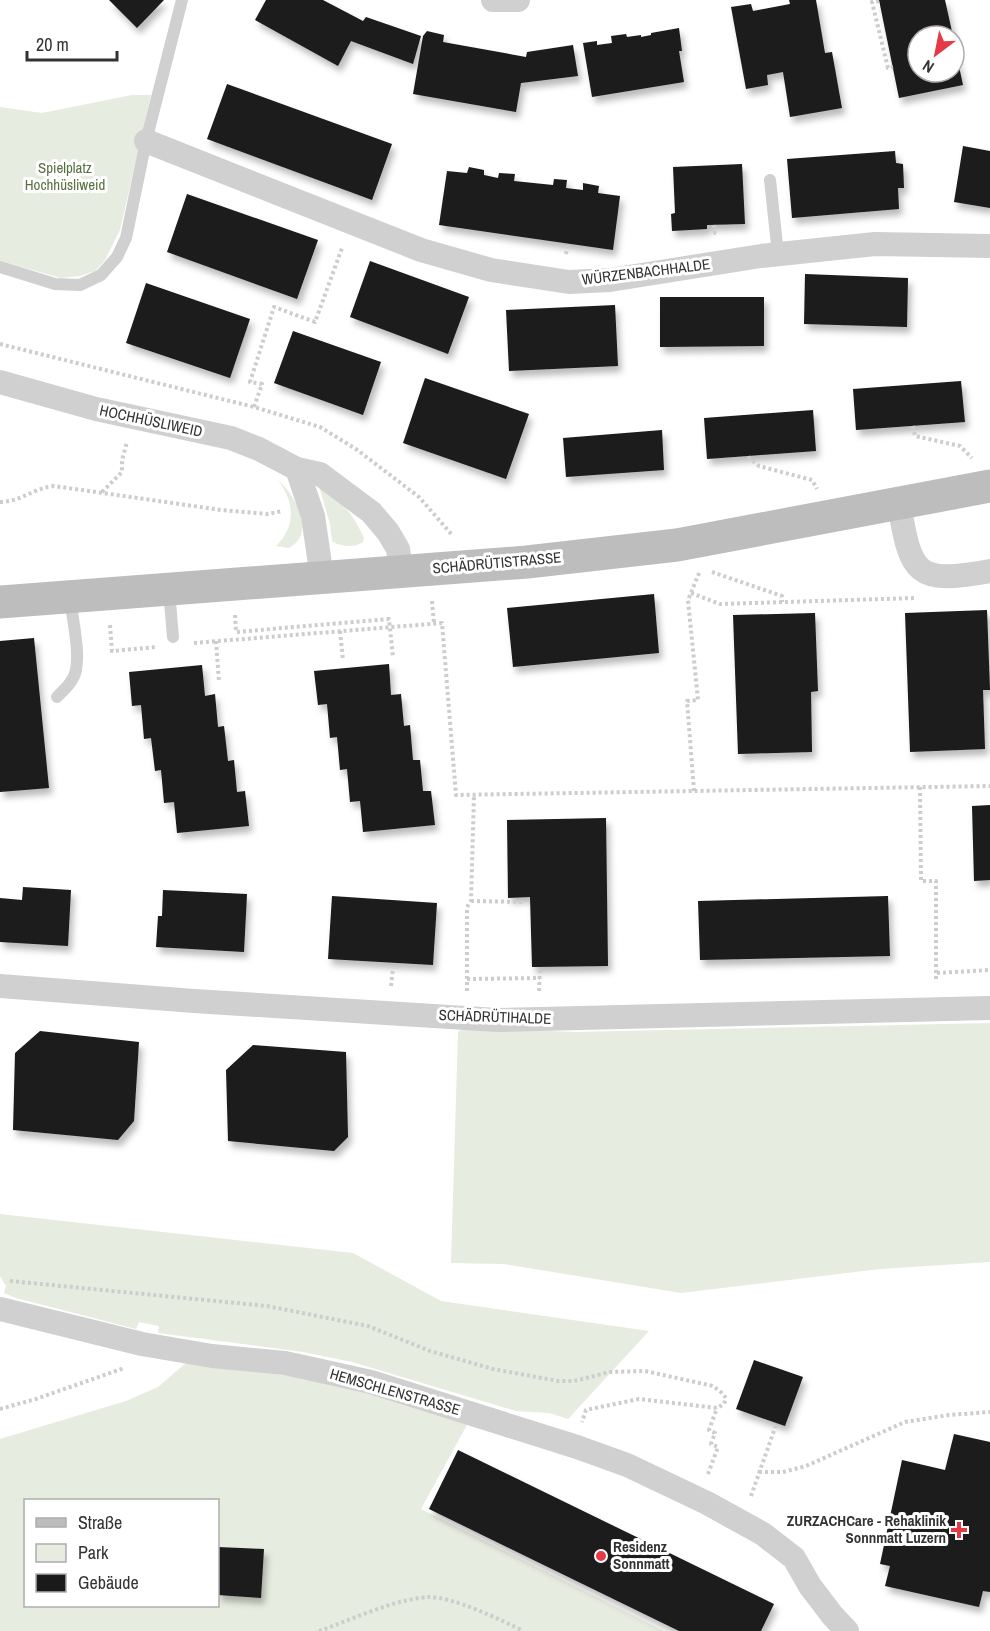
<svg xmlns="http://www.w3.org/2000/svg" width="990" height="1631" viewBox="0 0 990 1631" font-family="'Archivo Narrow',sans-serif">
  <defs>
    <filter id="shadow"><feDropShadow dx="3.5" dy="6" stdDeviation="3" flood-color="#0004"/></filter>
  </defs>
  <rect width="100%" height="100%" fill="#fff"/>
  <path fill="#e6ecdf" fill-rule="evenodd" d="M132,95H151L120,230L105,260L95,271L80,276L61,278L0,261V107L42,113Z
    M278,480C295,495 317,533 289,548L276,546C297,526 294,501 278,480Z
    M319,486C343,504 351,510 364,538L363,542C356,548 340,547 332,541L330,524Z
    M990,1023V1262L880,1269L681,1293L504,1264L451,1263L458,1032L464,1028L576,1032Z
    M0,1214L353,1253L441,1301L649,1331L568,1419L549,1413L516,1411L352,1362L303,1352L158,1333L159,1326L139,1322L136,1329L16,1298L4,1293L6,1286L0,1276Z
    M187,1362L334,1382L468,1423L421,1509L664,1631H0V1439L126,1401L158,1387ZM26,1500H218V1606H26Z"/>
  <path fill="#1a1a1a" filter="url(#shadow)" d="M109,0H164L137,28Z
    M266,0H323L363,21L366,17L421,36L413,64L351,41L338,66L255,20Z
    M789,0H816L825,53L832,52L842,108L790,117L783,72L767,75L768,85L746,89L731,7L751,4L753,11L790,4Z
    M879,0H945L953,36H918V72H954L955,47L963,85L899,98Z
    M679,28L682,51H679L684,82L592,97L583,43L597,41V45L612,43L611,36L626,34L627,37L641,35V37L651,35V33Z
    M427,31L444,35L443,42L526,57L527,52L573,45L578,76L521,83L516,112L413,94L423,36Z
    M227,84L392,144L372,200L207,139Z
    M963,146L990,151V208L954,202Z
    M895,151L896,163L903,164L904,188H898L899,209L792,218L787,159Z
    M742,164L745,224L707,225V229L672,231L671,214L675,213L673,167Z
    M469,167L484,170V175L498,178L499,173L515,174L514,181L553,185L554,179L567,180L566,188L583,190V183L599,186L598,193L620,196L613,250L439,225L447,171L467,173Z
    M187,194L318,240L297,299L167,252Z
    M370,261L469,297L448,354L350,317Z
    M805,274L908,278L907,327L804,324Z
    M146,283L250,319L230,378L126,343Z
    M660,297H764V346L660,347Z
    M615,305L618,366L509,371L506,310Z
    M293,331L381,362L363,415L274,383Z
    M425,378L529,414L506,479L403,443Z
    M961,381L965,422L856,430L853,389Z
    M813,410L816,451L707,459L704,418Z
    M662,430L664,470L566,477L563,438Z
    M654,594L659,653L513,667L507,608Z
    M987,610L990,690H983L985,749L910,752L905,613Z
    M815,613L818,691L811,692L812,752L738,754L733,615Z
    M34,638L49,788L0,792V641Z
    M389,664L391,695L401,694L404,726L410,725L413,760H420L423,791H431L435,825L363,832L360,801L350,802L347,769L340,770L337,737L330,738L327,704L318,705L314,671Z
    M202,665L205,696L215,694L218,727L224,726L228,761L234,760L237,792L245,791L249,826L177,833L174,802L164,803L161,770L155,771L151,738L144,739L141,705L132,706L129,672Z
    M990,805V880L974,881L972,806Z
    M606,818L608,966L532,967L530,897L508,898L507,820Z
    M23,887L71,890L68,946L0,942V898L22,900Z
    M163,890L247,894L244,952L156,947L158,916H162Z
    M332,896L437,903L433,965L328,959Z
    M888,896L890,956L700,960L698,901Z
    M40,1031L139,1042L134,1121L118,1140L13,1130L15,1053Z
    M253,1045L346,1052L348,1137L334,1151L228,1141L226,1070Z
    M754,1360L803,1377L785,1426L736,1409Z
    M954,1434L990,1442V1592L983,1591L979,1607L885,1586L890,1566L880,1564L902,1460L945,1470Z
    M458,1450L774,1604L761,1631H679L429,1509Z
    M218,1547L264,1549L261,1598L218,1595Z"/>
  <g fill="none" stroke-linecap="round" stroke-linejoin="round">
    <path stroke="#cdcdcd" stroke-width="4" stroke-dasharray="3 3" stroke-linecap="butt" d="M879,1L872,2L888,68L893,67
      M714,225L715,233H717
      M566,254L568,244
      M0,344L254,407L320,427L356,449L419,497L453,536
      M254,407L262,384L250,382L274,307L315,322L342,248
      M913,426L915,436L960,446L972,458
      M748,457L759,466L812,480L817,489
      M102,492L122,472V460L127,442
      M0,502C20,502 34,488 54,486L221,510L267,514L283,511
      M712,572L782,596V602
      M691,593L720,604L916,598
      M432,601L434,624
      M235,615L236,632L389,619L393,657
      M110,625L112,651L156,647
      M340,631L343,660
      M216,641L219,682
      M194,643L442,623L456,795L990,786
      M920,787L921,881H936V982
      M694,791L687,701L698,700L688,600L700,571
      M471,901L525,902
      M937,973L990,970
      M467,979L540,978
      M391,986L393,968
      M467,991V907L471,901L474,795
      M539,991L540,970
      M10,1281L267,1306L368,1326L430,1351L493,1369L558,1381H574L610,1372L645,1371L713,1386L722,1393L726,1398L724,1404L717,1408L639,1399L586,1410L582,1422
      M0,1409L36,1399L124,1368
      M759,1472H783L806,1466L905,1422L949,1415L990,1412
      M708,1474L718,1447L711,1444L715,1433L709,1430L717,1408
      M751,1496L776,1425
      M319,1631C354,1619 391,1600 428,1597C451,1596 502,1620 523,1631"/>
    <path stroke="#d0d0d0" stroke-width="12" d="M770,180L778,254
      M0,267L55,284L80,285L101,275L117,257L126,238L146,141L182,0
      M169,590L173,637
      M57,697C65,689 74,681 76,670C80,649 72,618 70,597"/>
    <path stroke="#d0d0d0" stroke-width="24" d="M493,0H518
      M146,141L421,250L491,270L569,282L610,280L761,256L875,244L990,246
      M0,382L96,409L231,438L259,449L297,469L320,474L371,512L388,532L398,549L401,570
      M297,469L313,516L322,578
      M899,504C911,574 915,585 990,571
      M0,986L194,1001L497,1020L990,1008
      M0,1309L142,1344L212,1356L285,1363L371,1382L577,1447L627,1465L707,1503L763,1534L794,1558L810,1586L832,1615L847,1631"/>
    <path stroke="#bdbdbd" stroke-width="33" d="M0,602L527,562L677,545L990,486"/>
  </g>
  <g fill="#e63946" stroke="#fff" stroke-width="2">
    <path d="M956 1521h6v6h6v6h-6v6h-6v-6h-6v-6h6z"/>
    <circle cx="601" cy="1556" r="6"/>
  </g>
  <g text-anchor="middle" stroke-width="6" stroke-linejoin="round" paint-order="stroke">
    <g font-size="15" fill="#56703f" stroke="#fff">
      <text x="65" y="173">Spielplatz<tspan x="65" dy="17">Hochhüsliweid</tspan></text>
    </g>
    <g font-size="15" fill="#333" stroke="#fff">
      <text transform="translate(646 272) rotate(-7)" y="5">WÜRZENBACHHALDE</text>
      <text transform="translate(151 421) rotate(12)" y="5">HOCHHÜSLIWEID</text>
      <text transform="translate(497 563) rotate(-5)" y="5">SCHÄDRÜTISTRASSE</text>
      <text transform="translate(495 1017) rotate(2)" y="5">SCHÄDRÜTIHALDE</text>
      <text transform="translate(395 1392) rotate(16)" y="5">HEMSCHLENSTRASSE</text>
    </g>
    <g font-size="15" font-weight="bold" fill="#333" stroke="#fff" text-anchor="end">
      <text x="946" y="1526">ZURZACHCare - Rehaklinik<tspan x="946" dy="17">Sonnmatt Luzern</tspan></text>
      <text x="613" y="1552" text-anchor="start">Residenz<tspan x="613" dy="17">Sonnmatt</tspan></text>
    </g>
  </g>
  <rect x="24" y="1499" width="195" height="108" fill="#ffffff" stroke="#adadad" stroke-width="1.5"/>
  <rect x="36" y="1518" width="30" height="9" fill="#bdbdbd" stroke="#adadad" stroke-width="1.5"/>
  <text x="78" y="1529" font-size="18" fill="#333333">Straße</text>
  <rect x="36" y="1544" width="30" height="18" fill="#e6ecdf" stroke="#adadad" stroke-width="1.5"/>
  <text x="78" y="1559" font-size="18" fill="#333333">Park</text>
  <rect x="36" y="1574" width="30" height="18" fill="#1a1a1a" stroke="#adadad" stroke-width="1.5"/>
  <text x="78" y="1589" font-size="18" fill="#333333">Gebäude</text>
  <g transform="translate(936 54) rotate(212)"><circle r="28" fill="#ffffff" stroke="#adadad" stroke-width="1.5"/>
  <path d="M0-4.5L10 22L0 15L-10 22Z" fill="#e63946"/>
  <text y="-9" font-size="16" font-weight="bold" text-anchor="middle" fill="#333333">N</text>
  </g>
  <path d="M27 51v9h90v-9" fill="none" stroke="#333333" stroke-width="3"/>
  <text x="36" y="51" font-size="18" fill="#333333" stroke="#ffffff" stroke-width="4.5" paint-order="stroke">20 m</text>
</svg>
